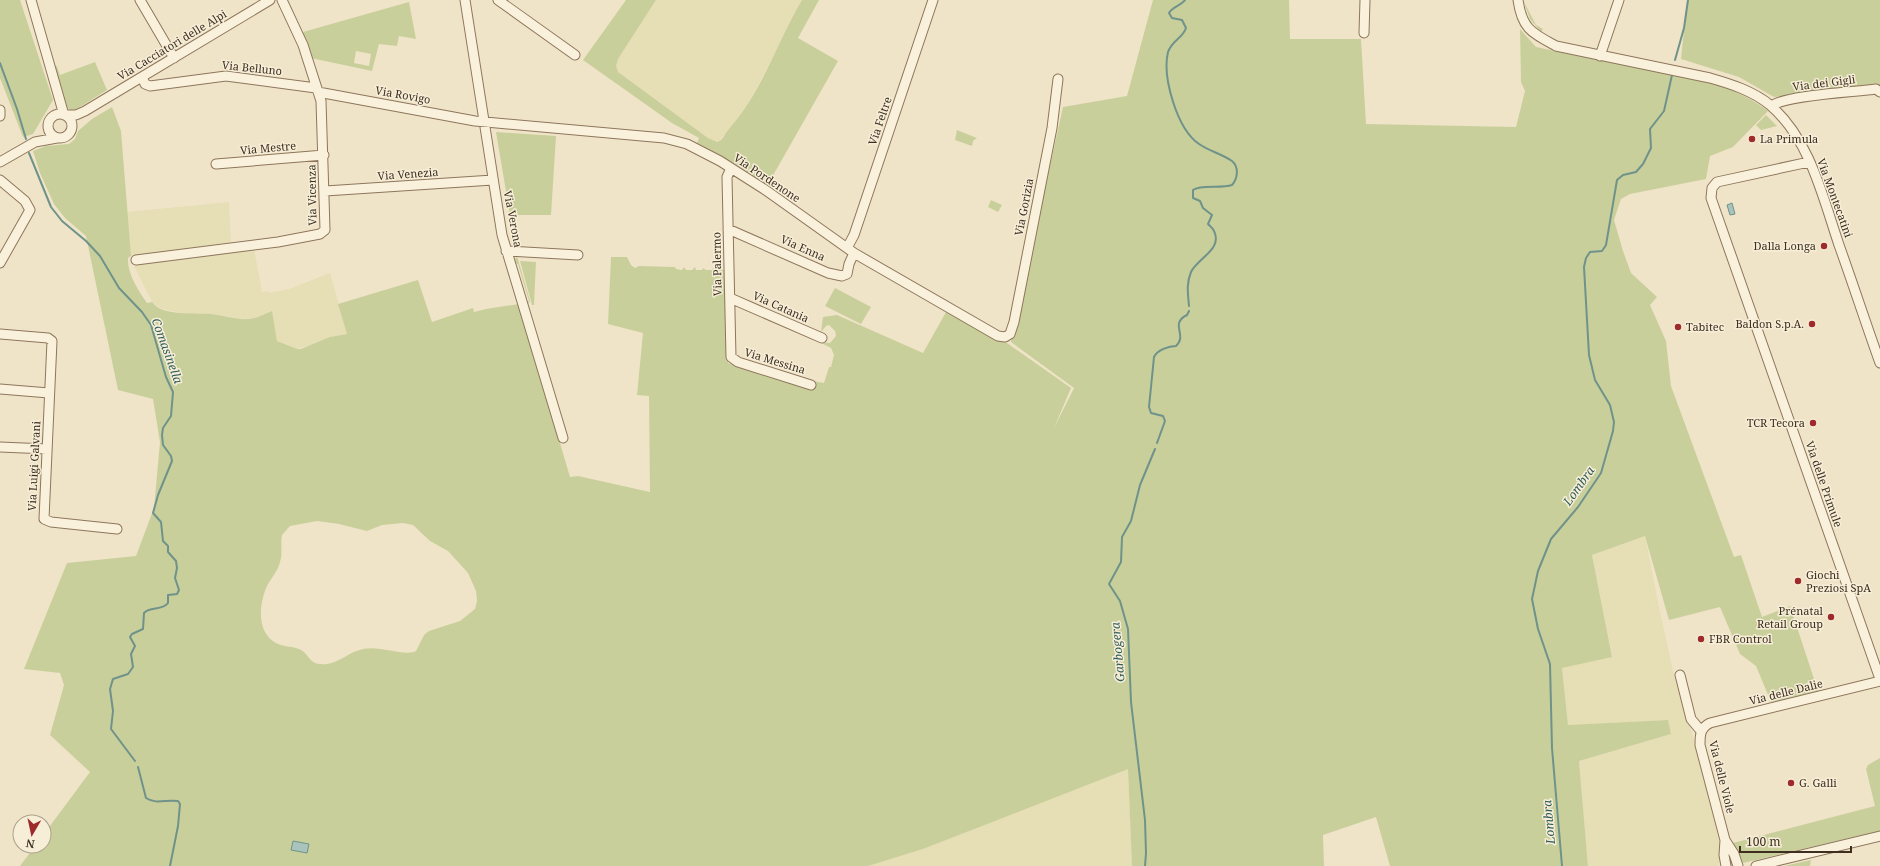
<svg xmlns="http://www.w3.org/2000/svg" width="1880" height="866" viewBox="0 0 1880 866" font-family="'Noto Serif',serif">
  <rect width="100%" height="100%" fill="#f0e4c8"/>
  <path fill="#e6deb5" d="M656,0H802L754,93L738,119L719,141L714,142L708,138L620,74L616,69V63L620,56Z
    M229,202L231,243L131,256L127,212Z
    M254,249L262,292L268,291L269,293L289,289L330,273L347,334L330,337L318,343L297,349L277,341L271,311L254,318L245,319L204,313H181L163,309L153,304L133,264Z
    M1645,536L1659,607L1675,680L1692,732L1721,849L1719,866H1588L1579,761L1671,734L1668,720L1568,725L1562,668L1612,656L1592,555Z
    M1128,768L1132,866H868L923,849Z"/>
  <path fill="#c9cf9b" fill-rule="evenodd" d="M0,0H20L53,100L33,134L23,137L0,78Z
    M626,0H656L618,59L616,66L618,72L708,138L717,142C724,140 724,134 729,129C762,92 777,42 802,0H819L798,38L838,61L767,186L737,165L697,143L699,138L672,123L583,60Z
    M1153,0H1289L1290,39H1361L1366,124L1516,127L1525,91L1521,82L1520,29L1536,47L1711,83C1733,90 1750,97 1768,111L1733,147L1710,156L1706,179L1630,194L1621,199L1614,220L1623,251L1631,273L1657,297L1650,305L1666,341L1671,386L1734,557L1741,555L1762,617L1790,606L1818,691L1780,702H1771L1756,666L1740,654L1720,607L1669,620L1645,536L1592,555L1612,657L1562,668L1568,725L1668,720L1671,734L1579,761L1588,866H1390L1376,817L1323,835L1324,866H1132L1128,769L923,849L868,866H20L35,846H44V834L90,772L50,735L64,685L60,673L24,669L67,563L136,556L154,508L160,442L153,399L118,390L86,236L65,218L54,204L40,173L33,151L46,146L69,144L75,139L78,131L92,119L112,107L121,131L131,256L128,258C127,274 139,291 147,303L152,302C162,317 196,312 211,314C220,315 241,320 248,319C256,319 264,314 272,311L277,341L297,349H301L330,337L347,334L338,304L418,280L432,322L473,308L474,312L486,309L519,304L570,477L578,476L650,492L649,396L637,395L643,333L608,324L611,257H627L631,265L635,268L639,266L675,267L676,269L682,270L684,267L686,270H692L695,267L696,270H702L703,268L706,270H712L713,268L724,270V280L726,281L728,363L809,387L813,381L824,383L829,367H831L834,355L831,348L819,342L830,343L836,336L835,331L829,325L826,326L821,332L823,317L837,315L923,353L946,312L1007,343L1071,388L1054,428L1074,388L1011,342L1063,107L1127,96ZM317,521L339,524L367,531L382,525L403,523L413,525L430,541L448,551L468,573L476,591L477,601L475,609L460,621L429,631L424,635L416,651C405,657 380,645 363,649C349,652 340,662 327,664C307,666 311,654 299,649C291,646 283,647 276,643C256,632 259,604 267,586C271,578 278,571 280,562C283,553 280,544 282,535L290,526Z
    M1523,0L1536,25L1543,29L1541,32L1530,19Z
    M1687,0H1880V86L1774,97L1739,77L1681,59Z
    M409,2L416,39L399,36L397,46L379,44L372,71L311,58L303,32ZM356,51L371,54L369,66L354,63Z
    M95,62L107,90L75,110H70L66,106L53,67L57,66L60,75Z
    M1766,115L1777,126L1761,130L1756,125Z
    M957,130L977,138L973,141L972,146L955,140Z
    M496,132L556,136L551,215H510Z
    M991,200L1002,205L998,212L988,207Z
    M517,256L530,301L528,304L525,303L529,301L518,264L514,263V261Z
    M520,261L536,262L534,305H532Z
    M835,288L871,307L861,324L825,306Z
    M1880,758V831L1743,863L1733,843L1875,806L1866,769L1868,765Z
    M1811,860L1810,866H1784Z"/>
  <path fill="#a9c4bc" stroke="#6f938a" d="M1732,203L1735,214L1730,215L1727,205Z
    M293,841L309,844L307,853L291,850Z"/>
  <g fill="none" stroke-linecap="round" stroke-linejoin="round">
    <path stroke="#6f938a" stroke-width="2" d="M1185,0C1181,6 1173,6 1169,13L1172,18L1182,20L1186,28C1183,38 1172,40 1168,52C1162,77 1177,129 1199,144C1209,151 1222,154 1232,161C1239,167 1238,178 1232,185C1221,189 1201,184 1193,190V198L1200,201L1203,208L1212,215L1208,224C1210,226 1213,228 1214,231C1223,249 1198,258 1191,272C1186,284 1188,294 1189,306
      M1675,60L1684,28L1688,0
      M0,63L17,109L26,139
      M29,153L51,207L62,221L86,241L100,256L119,288L142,312L151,325L166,377L173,392L171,416L163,428L162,435L163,445L171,456L172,461L158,495L153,513L161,522L163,541L168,546V552L176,561L177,568L175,578L179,590L177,594L168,595V603C162,611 150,606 144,613L143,629L132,634L130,637L135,646L131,654L133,667L128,674L113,679L110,689L113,711L111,729L135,761
      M1157,443L1165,421L1163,416L1151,413L1149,407L1154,357C1157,350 1169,346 1176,346C1188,335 1169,324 1187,315L1189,311
      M138,767L146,798C157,805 166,799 178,801L180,804L178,826L170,866
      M1145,866L1146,853L1145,820L1131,702L1128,629L1120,601L1109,584L1121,562L1122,537L1131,521L1140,485L1155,449
      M1562,866L1552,748L1550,664L1538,629L1532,599L1538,571L1551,539L1578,507L1601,473L1613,431L1614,422L1610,405L1595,380L1589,355L1584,267L1586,258L1590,252L1602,251L1606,245L1617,180L1623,175L1636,172L1643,164L1651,148L1650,129L1664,111L1672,75"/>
    <g stroke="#8d765c" stroke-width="11">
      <path id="minor" d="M31,0L64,115H76L85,111L270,0
        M140,0L174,58
        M465,0L502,235L563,438
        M498,0L575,55
        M1518,0C1522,29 1532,33 1556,46L1710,78C1731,84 1753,91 1770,105C1810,139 1823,198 1839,245C1853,284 1866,324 1880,363
        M1364,33L1365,0
        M1600,56L1619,0
        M142,77L145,84L150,86L226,76L316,88
        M318,92L475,121L664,138L687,144L720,161L764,189L854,253L998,336L1005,337L1010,334L1014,322L1052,128L1058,79
        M1772,106C1784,95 1856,92 1876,89L1880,92
        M0,110V116
        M48 126a12 12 0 1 1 24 0a12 12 0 1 1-24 0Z
        M0,162L35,142L57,138
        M1809,162L1717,182L1712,188L1711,198L1880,679
        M216,164L324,155
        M731,168L727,177L731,357L738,362L811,385
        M0,180L25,201L30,210L0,263
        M325,191L493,180
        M728,229L828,273L842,276L847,274L849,264L854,253
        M847,248L854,235L933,0
        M506,251L578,255
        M136,260L278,242L320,234L325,230L321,101L303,45L282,0
        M730,298L822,338
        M0,334L48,338L52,341L44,519L51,522L117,529
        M0,389L49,393
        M0,447L47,449
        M1680,675L1691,719L1701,731
        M1725,840L1724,855L1726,866
        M1738,866L1734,854L1725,840L1700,745C1700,735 1700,728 1710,723L1880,681
        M1756,866L1880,836"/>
    </g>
    <use href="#minor" stroke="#faf1dc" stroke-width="9"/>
  </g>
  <g fill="#9e2a2b" stroke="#f7eed8" stroke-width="1.5">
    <circle cx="1752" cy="139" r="4"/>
    <circle cx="1824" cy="246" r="4"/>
    <circle cx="1812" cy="324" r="4"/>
    <circle cx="1678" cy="327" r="4"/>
    <circle cx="1813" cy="423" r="4"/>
    <circle cx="1798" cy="581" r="4"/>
    <circle cx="1831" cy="617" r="4"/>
    <circle cx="1701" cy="639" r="4"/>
    <circle cx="1791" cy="783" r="4"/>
  </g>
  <g text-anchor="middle" stroke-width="3" stroke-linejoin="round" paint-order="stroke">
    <g font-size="11" fill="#3d2e20" stroke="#f7eed8">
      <text transform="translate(172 45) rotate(-31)" y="4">Via Cacciatori delle Alpi</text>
      <text transform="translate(252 68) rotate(6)" y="4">Via Belluno</text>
      <text transform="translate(1824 83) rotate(-7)" y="4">Via dei Gigli</text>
      <text transform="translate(403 95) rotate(10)" y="4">Via Rovigo</text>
      <text transform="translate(880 121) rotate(-71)" y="4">Via Feltre</text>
      <text transform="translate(268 148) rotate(-5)" y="4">Via Mestre</text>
      <text transform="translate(408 174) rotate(-4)" y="4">Via Venezia</text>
      <text transform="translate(767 178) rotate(34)" y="4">Via Pordenone</text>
      <text transform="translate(312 195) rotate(-91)" y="4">Via Vicenza</text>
      <text transform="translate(1835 198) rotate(70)" y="4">Via Montecatini</text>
      <text transform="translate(1024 207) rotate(-79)" y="4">Via Gorizia</text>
      <text transform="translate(513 219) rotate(79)" y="4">Via Verona</text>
      <text transform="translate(803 248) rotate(24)" y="4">Via Enna</text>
      <text transform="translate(717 264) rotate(-91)" y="4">Via Palermo</text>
      <text transform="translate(781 307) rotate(24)" y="4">Via Catania</text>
      <text transform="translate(775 361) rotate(17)" y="4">Via Messina</text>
      <text transform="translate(34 466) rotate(-87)" y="4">Via Luigi Galvani</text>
      <text transform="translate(1824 484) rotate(71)" y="4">Via delle Primule</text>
      <text transform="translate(1786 692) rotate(-14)" y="4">Via delle Dalie</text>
      <text transform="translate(1722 777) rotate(76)" y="4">Via delle Viole</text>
    </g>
    <g font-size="11" fill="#3d2e20" stroke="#f7eed8" text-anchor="start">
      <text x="1760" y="143">La Primula</text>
      <text x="1816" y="250" text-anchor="end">Dalla Longa</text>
      <text x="1804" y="328" text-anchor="end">Baldon S.p.A.</text>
      <text x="1686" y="331">Tabitec</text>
      <text x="1805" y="427" text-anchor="end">TCR Tecora</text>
      <text x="1806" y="579">Giochi<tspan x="1806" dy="13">Preziosi SpA</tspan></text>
      <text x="1823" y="615" text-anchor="end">Prénatal<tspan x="1823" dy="13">Retail Group</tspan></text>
      <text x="1709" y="643">FBR Control</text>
      <text x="1799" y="787">G. Galli</text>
    </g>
    <g font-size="12" font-style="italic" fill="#2f5d5a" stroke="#f7eed8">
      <text transform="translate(167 351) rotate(70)" y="4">Comasinella</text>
      <text transform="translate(1579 486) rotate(-55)" y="4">Lombra</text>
      <text transform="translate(1118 652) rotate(-95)" y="4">Garbogera</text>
      <text transform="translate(1549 822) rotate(-95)" y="4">Lombra</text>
    </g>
  </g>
  <g transform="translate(32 834) rotate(189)"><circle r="19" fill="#f7eed8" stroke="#ada18e"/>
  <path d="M0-3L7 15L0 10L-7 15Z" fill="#9e2a2b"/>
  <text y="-6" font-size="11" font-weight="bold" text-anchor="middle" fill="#3d2e20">N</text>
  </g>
  <path d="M1740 846v6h111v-6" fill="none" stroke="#3d2e20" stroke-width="2"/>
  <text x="1746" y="846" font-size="12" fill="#3d2e20" stroke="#f7eed8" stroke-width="3" paint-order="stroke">100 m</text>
</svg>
